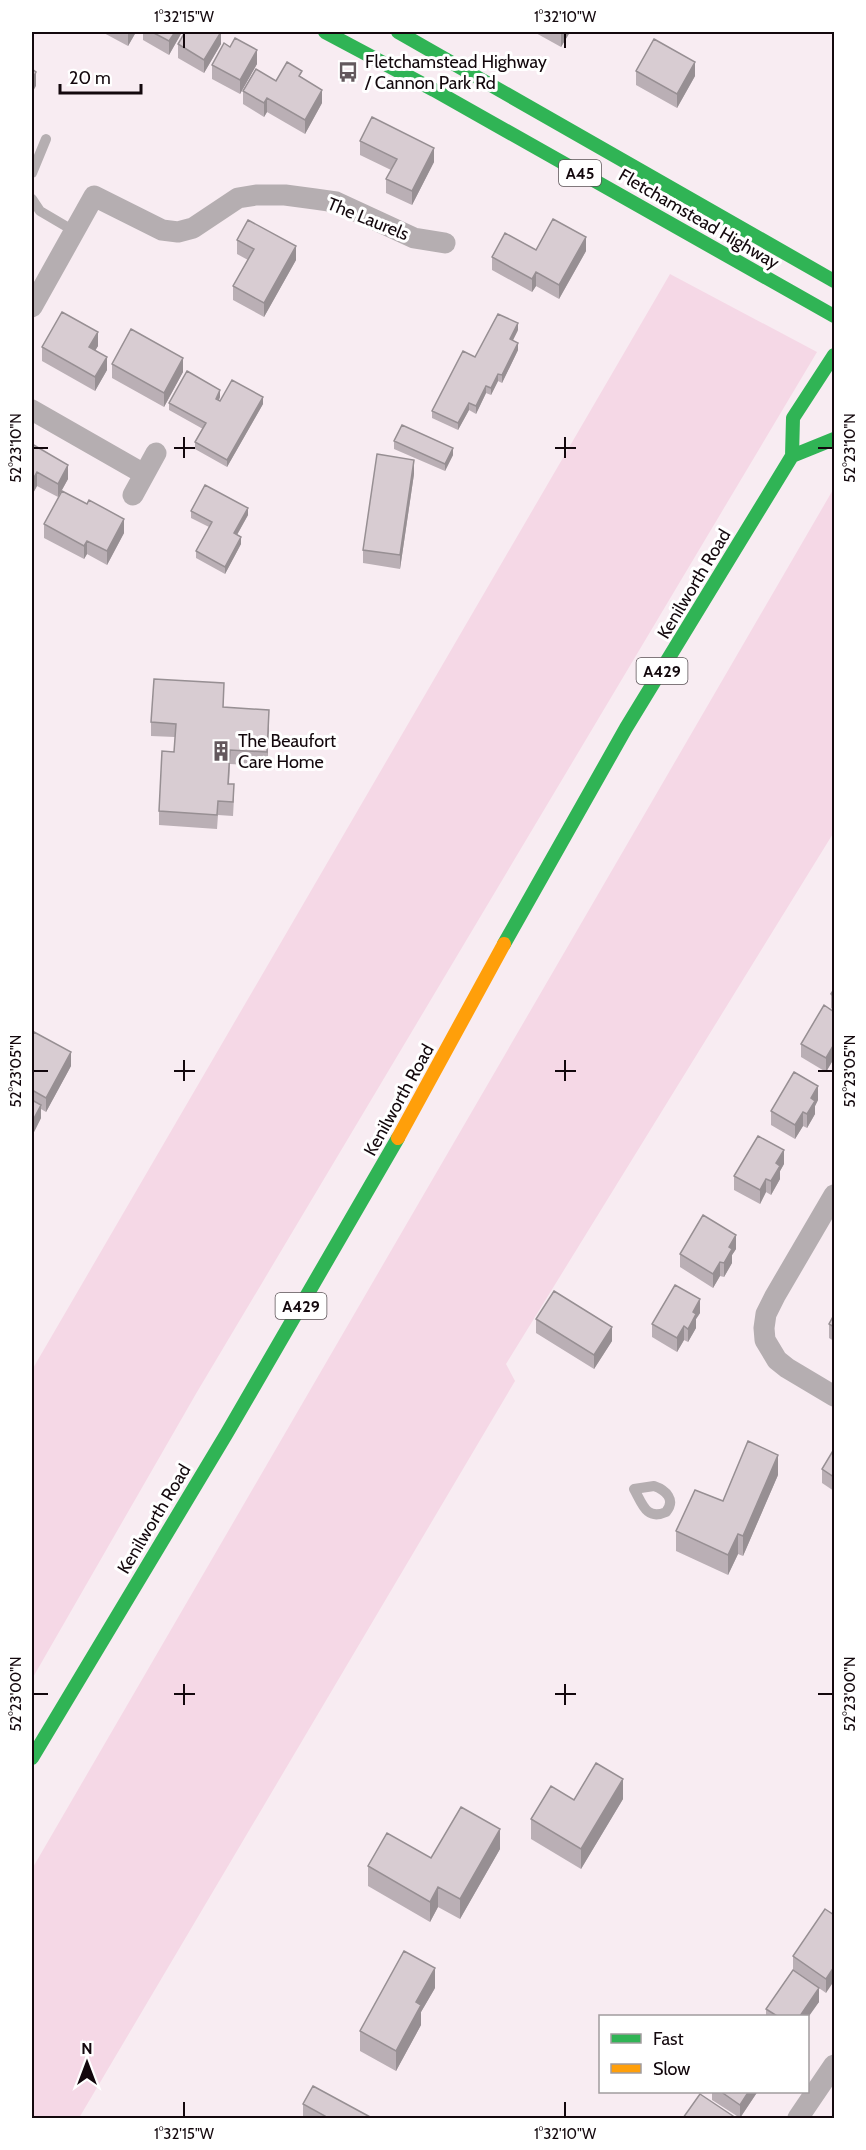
<svg xmlns="http://www.w3.org/2000/svg" width="866" height="2150" viewBox="0 0 866 2150" font-family="Cabin,sans-serif">
  <rect width="100%" height="100%" fill="#f8ecf2"/>
  <path fill="#f5d8e6" d="M670,274L817,352L197,1392L32,1679V1370Z
    M834,488V832L506,1364L515,1381L79,2118H32V1869Z"/>
  <g fill="none" stroke-linecap="round" stroke-linejoin="round">
    <path stroke="#b5aeb1" stroke-width="10" d="M32,173L46,139
      M32,199L40,211L74,231
      M654,1486C666,1490 676,1500 666,1512C646,1521 642,1503 634,1489Z"/>
    <path stroke="#b5aeb1" stroke-width="21" d="M32,307L94,196L162,230L178,232L193,228L238,198L256,195H285L315,199L336,202L414,238L445,243
      M32,410L144,474
      M133,495L156,453
      M834,1195L775,1296L766,1314L764,1328L765,1340L777,1360L787,1368L834,1396
      M798,2118L834,2065"/>
    <path stroke="#30b455" stroke-width="14" d="M325,32L434,90L834,316
      M398,32L834,281
      M792,456L834,439
      M504,944L626,728L792,456L793,418L834,355
      M32,1758L227,1433L398,1138"/>
    <path stroke="#ff9f0a" stroke-width="14" d="M398,1138L504,944"/>
  </g>
  <path fill="#baafb5" d="M102,32H136L128,46Z
    M143,32H182L169,55L143,40Z
    M221,32V44L204,73L178,58V44Z
    M534,32H570L561,47Z
    M257,64L240,94L212,79V65Z
    M636,71L695,76L677,108L636,85Z
    M302,77L322,103L305,134L267,112L264,117L243,104V91L276,81Z
    M360,141L434,162L412,205L386,193V179L391,170L360,155Z
    M237,240L296,260L264,317L233,300V286L248,260L237,254Z
    M586,251L559,299L536,286L532,292L492,270V257Z
    M518,330L513,340L518,350L502,383L498,381L491,395L486,393L476,414L469,410L458,430L432,418V411Z
    M98,346L95,350L107,370L95,391L42,361V347Z
    M112,364L183,372L164,407L112,378Z
    M220,397L219,400L220,401L263,404L227,467L195,449V442L203,429L169,410V403Z
    M394,441L453,455L445,471L394,449Z
    M32,444L68,479L58,497L37,486L32,495Z
    M414,474L400,569L363,563V550Z
    M191,511L248,515L237,535L241,544L225,574L196,558V551L209,527L191,518Z
    M44,524L124,533L107,565L87,554L84,559L44,538Z
    M224,697L223,708L269,724L267,766L230,764L229,784L234,798L233,816L218,815L217,829L159,825V811L174,752L175,737L151,736V722Z
    M834,989V1011L831,1008V994Z
    M834,1012V1061L833,1060L826,1072L801,1057V1044Z
    M32,1037L71,1066L46,1112L41,1109V1118L32,1136Z
    M818,1100L815,1106V1114L807,1128L803,1126L795,1139L771,1125V1111Z
    M784,1164L780,1171V1179L771,1195L766,1192L760,1204L734,1190V1176Z
    M736,1249L732,1255V1263L724,1277L720,1276L713,1288L680,1267V1254Z
    M834,1304V1341L829,1338V1324L832,1319V1308Z
    M700,1313L696,1319V1328L688,1342L684,1340L677,1352L652,1337V1324Z
    M536,1319L612,1341L594,1369L536,1333Z
    M834,1449V1491L822,1483V1469Z
    M778,1475L743,1556L738,1554L728,1575L676,1551V1531L723,1501Z
    M623,1799L581,1869L531,1839V1819L574,1800Z
    M500,1849L460,1919L438,1907L430,1922L368,1886V1866Z
    M834,1915L826,1993L819,1988V2002L807,2016H766V2009L793,1970V1956Z
    M435,1988L421,2012V2025L396,2071L360,2051V2031Z
    M712,2091H758L740,2118L712,2100Z
    M303,2104L372,2118H303Z"/>
  <path fill="#978f93" d="M128,32H136L128,46Z
    M175,32H182L169,55V41Z
    M221,32V44L204,73V60Z
    M562,32H570L561,47V34Z
    M257,50V64L240,94V80Z
    M695,62V76L677,108V94Z
    M36,72V86L32,93V80Z
    M322,90V103L305,134V120Z
    M267,98V112L264,117V103Z
    M434,148V162L412,205V191Z
    M586,237V251L559,299V285Z
    M296,246V260L264,317V303Z
    M536,272V286L532,292V279Z
    M518,323V330L510,346V339Z
    M98,332V346L89,361V347Z
    M518,343V350L502,383V375Z
    M107,357V370L95,391V377Z
    M183,358V372L164,407V393Z
    M498,374V381L491,395V388Z
    M486,386V393L476,414V406Z
    M220,390V397L216,406V399Z
    M263,397V404L227,467V460Z
    M469,403V410L458,430V423Z
    M453,448V455L445,471V464Z
    M414,460V474L400,569V555Z
    M68,465V479L58,497V484Z
    M37,472V486L32,495V481Z
    M248,508V515L234,540V533Z
    M124,519V533L107,565V551Z
    M241,537V544L225,574V567Z
    M87,541V554L84,559V546Z
    M269,710V724L267,766V752Z
    M833,1046V1060L826,1072V1058Z
    M71,1052V1066L46,1112V1098Z
    M818,1086V1100L815,1106V1114L807,1128V1114L811,1098Z
    M41,1105V1118L32,1136V1122Z
    M803,1112V1126L795,1139V1125Z
    M784,1150V1164L780,1171V1179L771,1195V1181L776,1163Z
    M766,1179V1192L760,1204V1190Z
    M736,1235V1249L732,1255V1263L724,1277V1263L729,1247Z
    M720,1262V1276L713,1288V1274Z
    M700,1299V1313L696,1319V1328L688,1342V1329L693,1312Z
    M684,1326V1340L677,1352V1338Z
    M612,1327V1341L594,1369V1355Z
    M778,1455V1475L743,1556V1536Z
    M738,1534V1554L728,1575V1555Z
    M623,1779V1799L581,1869V1849Z
    M500,1829V1849L460,1919V1899Z
    M438,1887V1907L430,1922V1902Z
    M834,1960V1981L826,1993V1979Z
    M435,1968V1988L421,2012V2025L396,2071V2051L416,2002Z
    M819,1988V2002L807,2019V2016H800Z
    M749,2091H758L740,2118V2105Z"/>
  <path fill="#d8ccd2" stroke="#978f93" stroke-width="1.5" d="M152,32H175L169,41Z
    M185,32H221L204,60L178,44Z
    M235,38L257,50L240,80L212,65L224,43L230,47Z
    M654,39L695,62L677,94L636,71Z
    M287,62L302,71L299,76L322,90L305,120L267,98L264,103L243,91L256,69L276,81Z
    M32,69L36,72L32,80Z
    M372,117L434,148L412,191L386,179L397,159L360,141Z
    M553,219L586,237L559,285L536,272L532,279L492,257L505,233L536,250Z
    M248,220L296,246L264,303L233,286L254,249L237,240Z
    M62,312L98,332L89,347L107,357L95,377L42,347Z
    M498,314L518,323L510,339L518,343L502,375L498,374L491,388L486,386L476,406L469,403L458,423L432,411L463,351L475,357Z
    M131,329L183,358L164,393L112,364Z
    M187,371L220,390L216,399L220,401L232,380L263,397L227,460L195,442L206,423L169,403Z
    M402,425L453,448L445,464L394,441Z
    M32,444L68,465L58,484L37,472L32,481Z
    M377,454L414,460L400,555L363,550Z
    M205,485L248,508L234,533L241,537L225,567L196,551L212,522L191,511Z
    M62,491L87,504L89,500L124,519L107,551L87,541L84,546L44,524Z
    M154,679L224,683L223,707L269,710L267,752L230,750L228,784H234L233,802L218,801L217,815L159,811L162,751L174,752L176,724L151,722Z
    M834,989V997L831,994Z
    M824,1005L834,1012V1047L833,1046L826,1058L801,1044Z
    M34,1032L71,1052L46,1098L32,1090V1037Z
    M794,1072L818,1086L811,1098L815,1101L807,1114L803,1112L795,1125L771,1111Z
    M32,1100L41,1105L32,1122Z
    M758,1136L784,1150L776,1163L780,1166L771,1181L766,1179L760,1190L734,1176Z
    M703,1215L736,1235L729,1247L732,1249L724,1263L720,1262L713,1274L680,1254Z
    M675,1285L700,1299L693,1312L696,1314L688,1329L684,1326L677,1338L652,1324Z
    M554,1291L612,1327L594,1355L536,1319Z
    M834,1315V1327L829,1324Z
    M748,1441L778,1455L743,1536L738,1534L728,1555L676,1531L695,1490L723,1501Z
    M834,1449V1477L822,1469Z
    M596,1763L623,1779L581,1849L531,1819L551,1786L574,1800Z
    M461,1807L500,1829L460,1899L438,1887L430,1902L368,1866L387,1833L431,1858Z
    M825,1909L834,1915V1960L833,1961L834,1962V1967L826,1979L793,1956Z
    M404,1951L435,1968L416,2002L421,2005L396,2051L360,2031Z
    M793,1970L819,1988L800,2016H777L766,2009Z
    M313,2086L372,2118H324L325,2116L303,2104Z
    M720,2091H749L740,2105Z
    M700,2094L733,2116L731,2118H683Z"/>
  <path fill="none" stroke="#13080d" stroke-width="2" d="M184,33V48M565,33V48M184,437V458M565,437V458M33,448H48M174,448H195M555,448H576M818,448H833M184,1060V1081M565,1060V1081M33,1071H48M174,1071H195M555,1071H576M818,1071H833M184,1684V1705M565,1684V1705M33,1694H48M174,1694H195M555,1694H576M818,1694H833M184,2102V2117M565,2102V2117"/>
  <defs>
    <g id="bus-bare" transform="scale(1.62)"><path d="M-5-6H5V4H4V6H2V4H-2V6H-4V4H-5ZM-3.5-4V0h7V-4ZM-3.5 1.2v1.5H-2V1.2ZM2 1.2v1.5H3.5V1.2Z" fill="#63585d" stroke="#fff" stroke-width="2.5" paint-order="stroke"/></g>
    <g id="building-bare" transform="scale(1.62)"><path d="M-4-6H4V6H1V3H-1V6H-4ZM-2.5-4.3h1.7v1.8h-1.7ZM.8-4.3h1.7v1.8H.8ZM-2.5-1h1.7V.8h-1.7ZM.8-1h1.7V.8H.8Z" fill="#63585d" stroke="#fff" stroke-width="2.5" paint-order="stroke"/></g>
  </defs>
  <g fill-rule="evenodd">
    <use href="#bus-bare" x="348" y="72"/>
    <use href="#building-bare" x="221" y="751"/>
  </g>
  <g text-anchor="middle" stroke-width="6" stroke-linejoin="round" paint-order="stroke">
    <g fill="#fff" stroke="#5a5256" stroke-width="1.5">
      <rect x="559" y="160" width="42" height="26" rx="4.5"/>
      <rect x="636.5" y="658" width="51" height="26" rx="4.5"/>
      <rect x="275.5" y="1293" width="51" height="26" rx="4.5"/>
    </g>
    <g font-size="16" font-weight="bold" fill="#13080d">
      <text x="580" y="179">A45</text>
      <text x="662" y="677">A429</text>
      <text x="301" y="1312">A429</text>
    </g>
    <g font-size="18" fill="#13080d" stroke="#fff" text-anchor="start">
      <text x="365" y="68">Fletchamstead Highway<tspan x="365" dy="21">/ Cannon Park Rd</tspan></text>
      <text x="238" y="747">The Beaufort<tspan x="238" dy="21">Care Home</tspan></text>
    </g>
    <g font-size="18" fill="#13080d" stroke="#fff">
      <text transform="translate(368 219) rotate(22)" y="6">The Laurels</text>
      <text transform="translate(699 219) rotate(30)" y="6">Fletchamstead Highway</text>
      <text transform="translate(694 584) rotate(-59)" y="6">Kenilworth Road</text>
      <text transform="translate(399 1100) rotate(-61)" y="6">Kenilworth Road</text>
      <text transform="translate(154 1519) rotate(-59)" y="6">Kenilworth Road</text>
    </g>
  </g>
  <rect width="866" height="2150" fill="none" stroke="#ffffff" stroke-width="66"/>
  <rect x="599" y="2015" width="210" height="78" fill="#ffffff" stroke="#a19c9e" stroke-width="1.5"/>
  <rect x="611" y="2034" width="30" height="9" fill="#30b455" stroke="#a19c9e" stroke-width="1.5"/>
  <text x="653" y="2045" font-size="18" fill="#13080d">Fast</text>
  <rect x="611" y="2064" width="30" height="9" fill="#ff9f0a" stroke="#a19c9e" stroke-width="1.5"/>
  <text x="653" y="2075" font-size="18" fill="#13080d">Slow</text>
  <g transform="translate(87 2063)" stroke="#ffffff" stroke-width="4.5" paint-order="stroke">
  <path d="M0-4.5L10 22L0 15L-10 22Z" fill="#13080d"/>
  <text y="-9" font-size="16" font-weight="bold" text-anchor="middle" fill="#13080d">N</text>
  </g>
  <path d="M60 84v9h81v-9" fill="none" stroke="#13080d" stroke-width="3"/>
  <text x="69" y="84" font-size="18" fill="#13080d" stroke="#ffffff" stroke-width="4.5" paint-order="stroke">20 m</text>
  <rect x="33" y="33" width="800" height="2084" fill="none" stroke="#13080d" stroke-width="2"/>
  <g font-size="15" text-anchor="middle" fill="#13080d">
    <text x="184" y="22">1°32'15"W</text>
    <text x="565" y="22">1°32'10"W</text>
    <text transform="translate(16 448) rotate(-90)" y="5">52°23'10"N</text>
    <text transform="translate(850 448) rotate(-90)" y="5">52°23'10"N</text>
    <text transform="translate(16 1071) rotate(-90)" y="5">52°23'05"N</text>
    <text transform="translate(850 1071) rotate(-90)" y="5">52°23'05"N</text>
    <text transform="translate(16 1694) rotate(-90)" y="5">52°23'00"N</text>
    <text transform="translate(850 1694) rotate(-90)" y="5">52°23'00"N</text>
    <text x="184" y="2139">1°32'15"W</text>
    <text x="565" y="2139">1°32'10"W</text>
  </g>
</svg>
